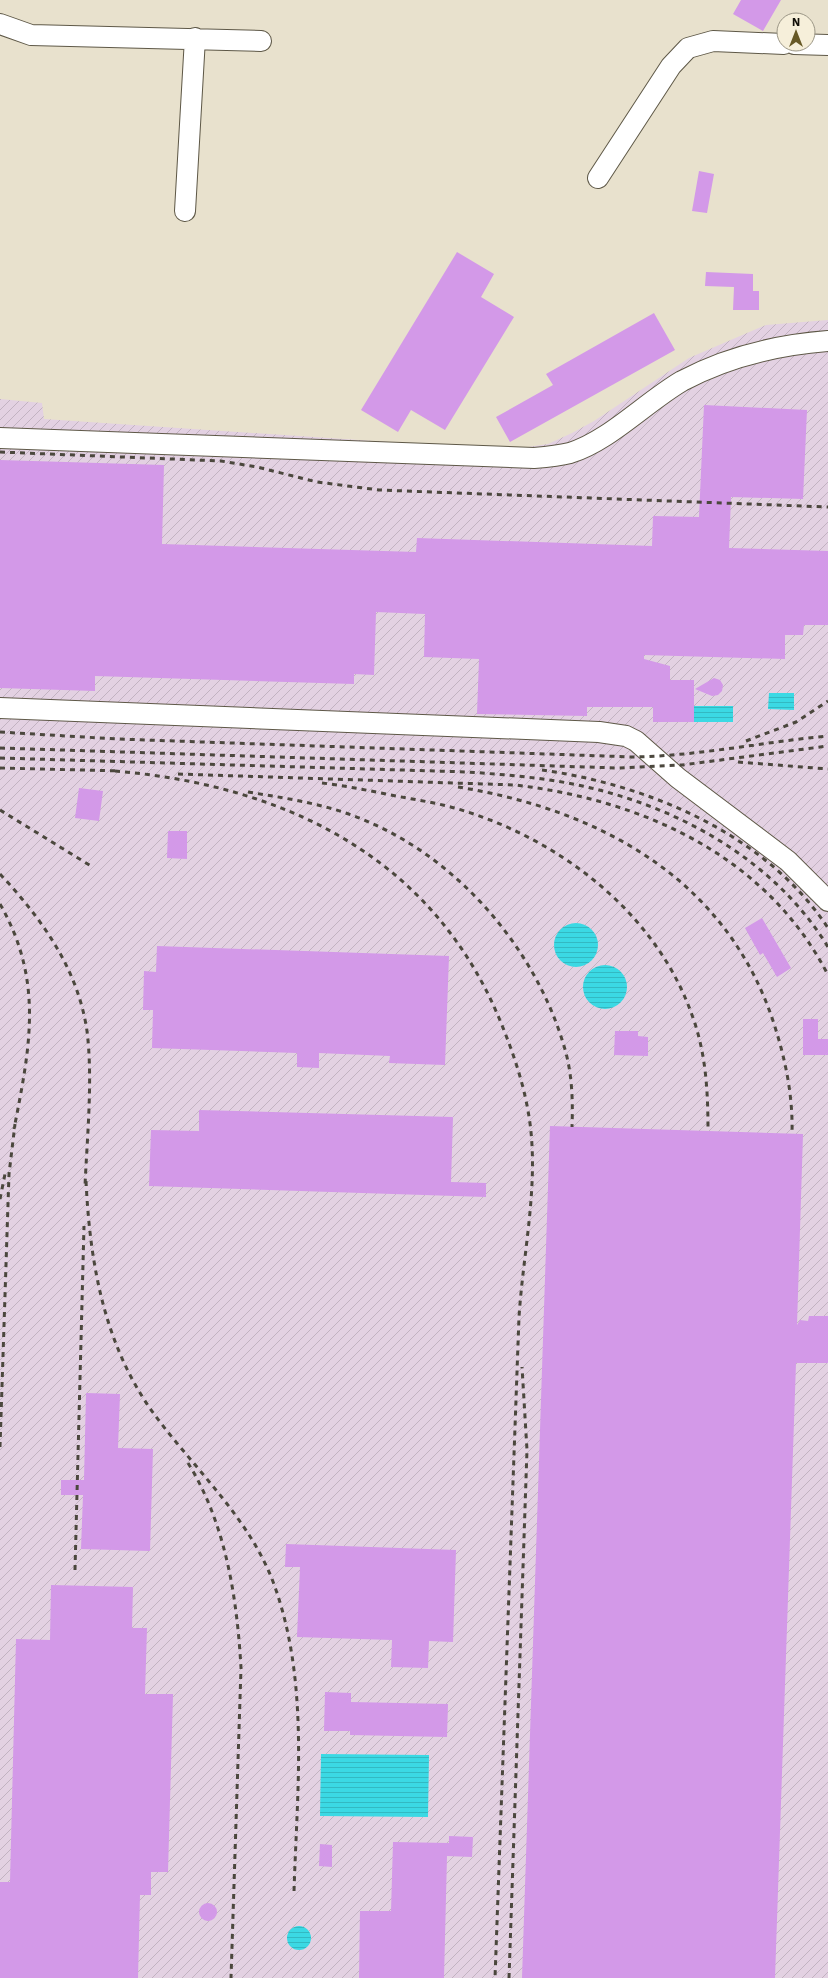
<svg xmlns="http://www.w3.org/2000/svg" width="828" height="1978" viewBox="0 0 828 1978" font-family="'Work Sans',sans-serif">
  <defs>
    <pattern id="industrial-furrows" width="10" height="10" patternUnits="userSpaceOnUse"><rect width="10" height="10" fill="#e3d1e2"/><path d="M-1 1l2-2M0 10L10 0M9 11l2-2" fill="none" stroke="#c2b2c1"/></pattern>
    <pattern id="water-rules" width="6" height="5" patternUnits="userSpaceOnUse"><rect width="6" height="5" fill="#3bd9e4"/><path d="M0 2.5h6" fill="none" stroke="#33b9c2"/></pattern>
  </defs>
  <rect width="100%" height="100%" fill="#e8e1cd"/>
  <path fill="url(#industrial-furrows)" d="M828,320V1978H0V399L42,403L44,419L508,450L548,444L572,433L594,421L689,358L733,339L766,325Z"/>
  <path fill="url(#water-rules)" d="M769,693H794V710L768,709Z
    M694,706H733V722H694Z
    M554 945a22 22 0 1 1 44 0a22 22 0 1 1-44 0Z
    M583 987a22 22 0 1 1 44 0a22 22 0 1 1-44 0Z
    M321,1754L429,1755L428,1817L320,1816Z
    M287 1938a12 12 0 1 1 24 0a12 12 0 1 1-24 0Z"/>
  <path fill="#d399e8" d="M741,0H781L763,31L733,14Z
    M699,171L714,174L707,213L692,211Z
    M457,252L494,274L481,297L514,317L445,430L411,410L398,432L361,410Z
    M706,272L753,274V291H759V310H733L734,287L705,286Z
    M654,313L675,350L510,442L496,417L553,385L546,374Z
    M704,405L807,410L803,499L731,497L729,548L828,551V625H804L803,635H785V659L644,655V659L670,666V680H694V722H653V707H587V716L477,714L479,659L424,657L425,614L376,612L374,675L354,674V684L95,676V691L0,688V460L164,465L162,544L416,552L417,538L652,546L653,516L699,517Z
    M714,678L720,680L723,685L722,691L718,695L712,696L695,689Z
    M79,788L103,791L99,821L75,818Z
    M168,831H187V859L167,858Z
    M762,918L791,968L777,977L763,953L760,955L745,928Z
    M157,946L449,956L445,1065L389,1063L390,1056L319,1053V1068L297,1067V1053L152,1048L153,1010H143L144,971L156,972Z
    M803,1019H818V1039H828V1055H803Z
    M615,1031H638V1036L648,1037V1056L614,1055Z
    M199,1110L453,1117L451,1182L486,1183V1197L149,1186L151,1130L199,1131Z
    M550,1126L803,1134L797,1325L800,1320L808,1321L809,1316H828V1363H796L775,1978H522Z
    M86,1393L120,1394L118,1448L153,1449L150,1551L81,1549L83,1495H61V1480H84Z
    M286,1544L456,1550L453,1642L429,1641L428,1668L391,1667L392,1640L297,1637L300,1567H285Z
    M51,1585L133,1587L132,1628H147L145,1694H173L168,1872H151V1895H140L138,1978H0V1882H10L16,1639L50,1640Z
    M325,1692L351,1693V1702L448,1704L447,1737L350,1735V1731H324Z
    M449,1836L473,1837L472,1857L447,1856L444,1978H359L360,1911H391L393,1842L449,1843Z
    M320,1844L332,1845V1867L319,1866Z
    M199 1912a9 9 0 1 1 18 0a9 9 0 1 1-18 0Z"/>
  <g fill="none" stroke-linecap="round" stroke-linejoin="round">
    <g stroke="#5e5847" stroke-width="22">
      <path id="minor" d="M0,24L31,35L261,41
        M794,44L828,45
        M598,178L671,66L688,48L713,41L784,44
        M185,211L195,38
        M0,438L534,458C546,457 558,456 570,453C609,441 646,402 682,381C727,357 777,345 828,341
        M0,708L599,732L626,736L636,741L678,778L788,861L828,901"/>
    </g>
    <use href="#minor" stroke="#fff" stroke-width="20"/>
    <path stroke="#4b473d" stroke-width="3" stroke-dasharray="5 5" stroke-linecap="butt" d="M0,452L221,461L257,467L317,482L379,490L828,507
      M0,732L117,739L633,757C698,756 763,742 828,736
      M746,741L796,722L828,701
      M0,748L617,768L682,765L828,746
      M0,758L468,772C509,775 550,778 591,788C684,810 777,863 828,947
      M738,762L828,769
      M0,768L120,771
      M542,770C649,785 766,834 828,928
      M115,771C283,785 431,856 499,1018C514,1054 527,1092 531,1132C537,1194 523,1255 519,1317L495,1978
      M178,774L515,785C643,800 767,856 828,975
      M322,783C347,786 371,791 396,796C417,800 438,803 458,809C560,839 656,913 692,1015C706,1053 708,1091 708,1131
      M458,787C601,810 729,880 775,1027C786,1062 793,1097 792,1134
      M248,792C291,799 332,805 371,823C462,863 536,951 564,1046C572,1072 573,1099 572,1127
      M0,810L91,866
      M0,874C42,919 78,969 87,1031C93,1079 87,1138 85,1186
      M0,904C44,981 30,1047 14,1129
      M86,1181C90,1264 104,1345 154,1414C193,1467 247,1516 272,1579C310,1678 297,1788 294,1892
      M0,1199L5,1174
      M0,1447L9,1174L15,1124
      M188,1463C226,1524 237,1598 241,1668L231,1978
      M75,1570L84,1226
      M509,1978L527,1450L522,1367"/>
  </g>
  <g transform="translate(796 32)"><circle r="19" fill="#f6efda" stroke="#9b9686"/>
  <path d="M0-3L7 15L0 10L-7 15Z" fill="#675926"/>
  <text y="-6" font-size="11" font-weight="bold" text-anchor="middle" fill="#121009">N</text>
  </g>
</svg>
